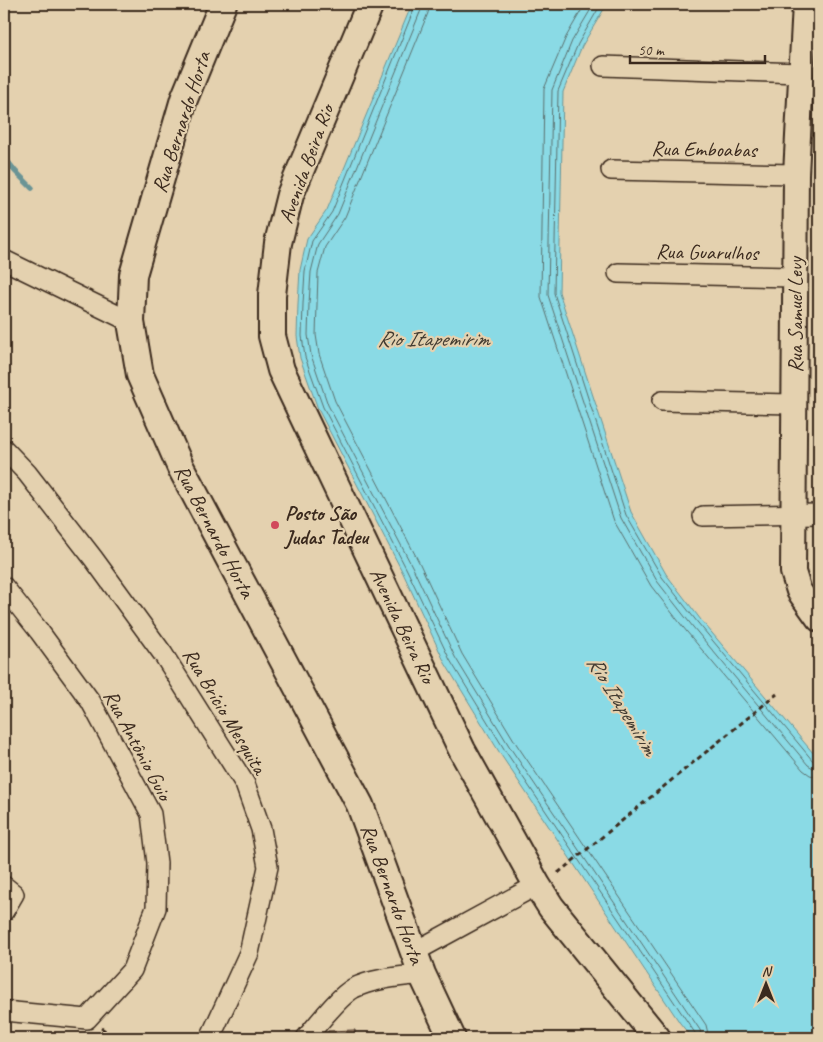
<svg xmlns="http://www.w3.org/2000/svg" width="823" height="1042" viewBox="0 0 823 1042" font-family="Caveat,sans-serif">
  <rect width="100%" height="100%" fill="#e4d1af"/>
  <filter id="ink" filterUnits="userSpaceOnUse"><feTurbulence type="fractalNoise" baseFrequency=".02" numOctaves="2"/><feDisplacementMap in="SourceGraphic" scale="10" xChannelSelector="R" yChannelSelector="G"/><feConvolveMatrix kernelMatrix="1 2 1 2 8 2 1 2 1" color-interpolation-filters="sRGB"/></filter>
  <g filter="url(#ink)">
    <path fill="#8adae5" stroke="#6a9495" d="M412,4H607L582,46L563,92L559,292L631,512L666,574L701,620L819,760V1038H692L680,1023L501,755L445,663L403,573L318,409L300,358L297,336L298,304L300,270L307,239L327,210Z"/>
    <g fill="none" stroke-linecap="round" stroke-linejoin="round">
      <path stroke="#5b706e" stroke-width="1" d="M416,4L332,212L312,241L305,271L303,304L302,336L305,357L323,407L407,570L450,660L506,752L695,1033L696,1038
        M422,4L421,10L338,214L318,244L311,272L309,304L308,335L311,355L328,405L413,568L455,657L511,749L700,1030L702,1038
        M430,4L428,13L345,217L325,247L318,273L317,305L316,335L319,354L335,401L420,564L462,654L517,745L706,1025L709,1038
        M585,4L566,37L544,89L541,297L614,521L651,586L687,632L803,770L810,775L819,777
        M594,4L572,41L552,90L548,295L621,518L657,581L693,627L808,765L813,768L819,769
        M601,4L578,44L558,91L554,293L626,515L662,577L698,623L813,761L819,763"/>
      <path stroke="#6a9495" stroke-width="5.5" d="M4,157L15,171L32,188"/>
    </g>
    <path fill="#cdab88" stroke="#3b2a1e" d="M355,1030V1038H328V1031Z"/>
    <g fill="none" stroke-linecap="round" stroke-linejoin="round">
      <g stroke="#3b2a1e" stroke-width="22">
        <path id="minor" d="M603,66L800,73
          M611,170L796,174
          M4,260L131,322
          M618,273L794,277
          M662,401L794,404
          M4,449L27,473L93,558L163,654L245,784L261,829L268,867L249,953L210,1038
          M703,516L819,514
          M4,587L39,631L91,702L151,814L157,863L156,908L132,970L87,1019L4,1011
          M4,886L14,894L4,911
          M414,952L537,885
          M306,1038C318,1024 339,996 354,988C375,978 400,977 422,974"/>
      </g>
      <g stroke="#3b2a1e" stroke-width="28">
        <path id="tertiary" d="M805,4L796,174L793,572L799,591L819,619"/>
      </g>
      <g stroke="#3b2a1e" stroke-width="30">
        <g id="secondary">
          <path id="s1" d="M223,4L184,99L133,275L131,322L140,375L180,466L360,805L422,974L452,1038"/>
          <path id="s2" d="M370,4L290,195L278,243L272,295V336L281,370L462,750L537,885L551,907L657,1038"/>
        </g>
      </g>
      <path stroke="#3b2a1e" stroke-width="3" stroke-dasharray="5 4" stroke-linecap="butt" d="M558,873L777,694
        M101,1028L117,1038"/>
      <use href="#minor" stroke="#e4d1af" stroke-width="19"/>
      <use href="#tertiary" stroke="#e4d1af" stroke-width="24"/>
      <use href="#secondary" stroke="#e4d1af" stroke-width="26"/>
    </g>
  </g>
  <circle fill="#d1495b" stroke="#e4d1af" stroke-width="2" cx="275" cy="525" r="5"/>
  <g text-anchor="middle" stroke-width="4.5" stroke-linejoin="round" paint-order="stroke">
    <g font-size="21" fill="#3b2a1e" stroke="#e4d1af">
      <text transform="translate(181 122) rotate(-72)" y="7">Rua Bernardo Horta</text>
      <text transform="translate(704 149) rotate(1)" y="7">Rua Emboabas</text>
      <text transform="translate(306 164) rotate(-70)" y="7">Avenida Beira Rio</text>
      <text transform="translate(707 252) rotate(1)" y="7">Rua Guarulhos</text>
      <text transform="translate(795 315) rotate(-90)" y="7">Rua Samuel Levy</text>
      <text dy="7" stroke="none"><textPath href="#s1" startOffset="560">Rua Bernardo Horta</textPath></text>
      <text dy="7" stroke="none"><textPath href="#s2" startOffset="668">Avenida Beira Rio</textPath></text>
      <text transform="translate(225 711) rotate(59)" y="7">Rua Brício Mesquita</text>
      <text transform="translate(138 745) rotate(62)" y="7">Rua Antônio Guio</text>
      <text dy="7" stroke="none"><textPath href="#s1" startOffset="965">Rua Bernardo Horta</textPath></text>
    </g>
    <g font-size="21" font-weight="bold" fill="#3b2a1e" stroke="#e4d1af" text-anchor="start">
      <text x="285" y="520">Posto São<tspan x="285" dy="24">Judas Tadeu</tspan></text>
    </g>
    <g font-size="22" font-style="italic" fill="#433c32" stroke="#e4d1af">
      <text x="433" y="346">Rio Itapemirim</text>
      <text transform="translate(623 705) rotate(58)" y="8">Rio Itapemirim</text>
    </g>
  </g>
  <rect width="823" height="1042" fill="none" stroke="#e4d1af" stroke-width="20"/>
  <rect x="10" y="10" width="803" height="1022" fill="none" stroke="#3b2a1e" stroke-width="2" filter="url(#ink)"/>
  <g transform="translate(766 984)" stroke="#e4d1af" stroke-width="4" paint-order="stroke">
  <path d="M0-4L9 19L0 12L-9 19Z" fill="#3b2a1e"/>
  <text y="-8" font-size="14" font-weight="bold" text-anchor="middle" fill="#3b2a1e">N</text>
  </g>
  <path d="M630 55v8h135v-8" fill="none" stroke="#3b2a1e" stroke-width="2.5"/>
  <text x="638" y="55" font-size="15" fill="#3b2a1e" stroke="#e4d1af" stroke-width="4" paint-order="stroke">50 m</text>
</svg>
